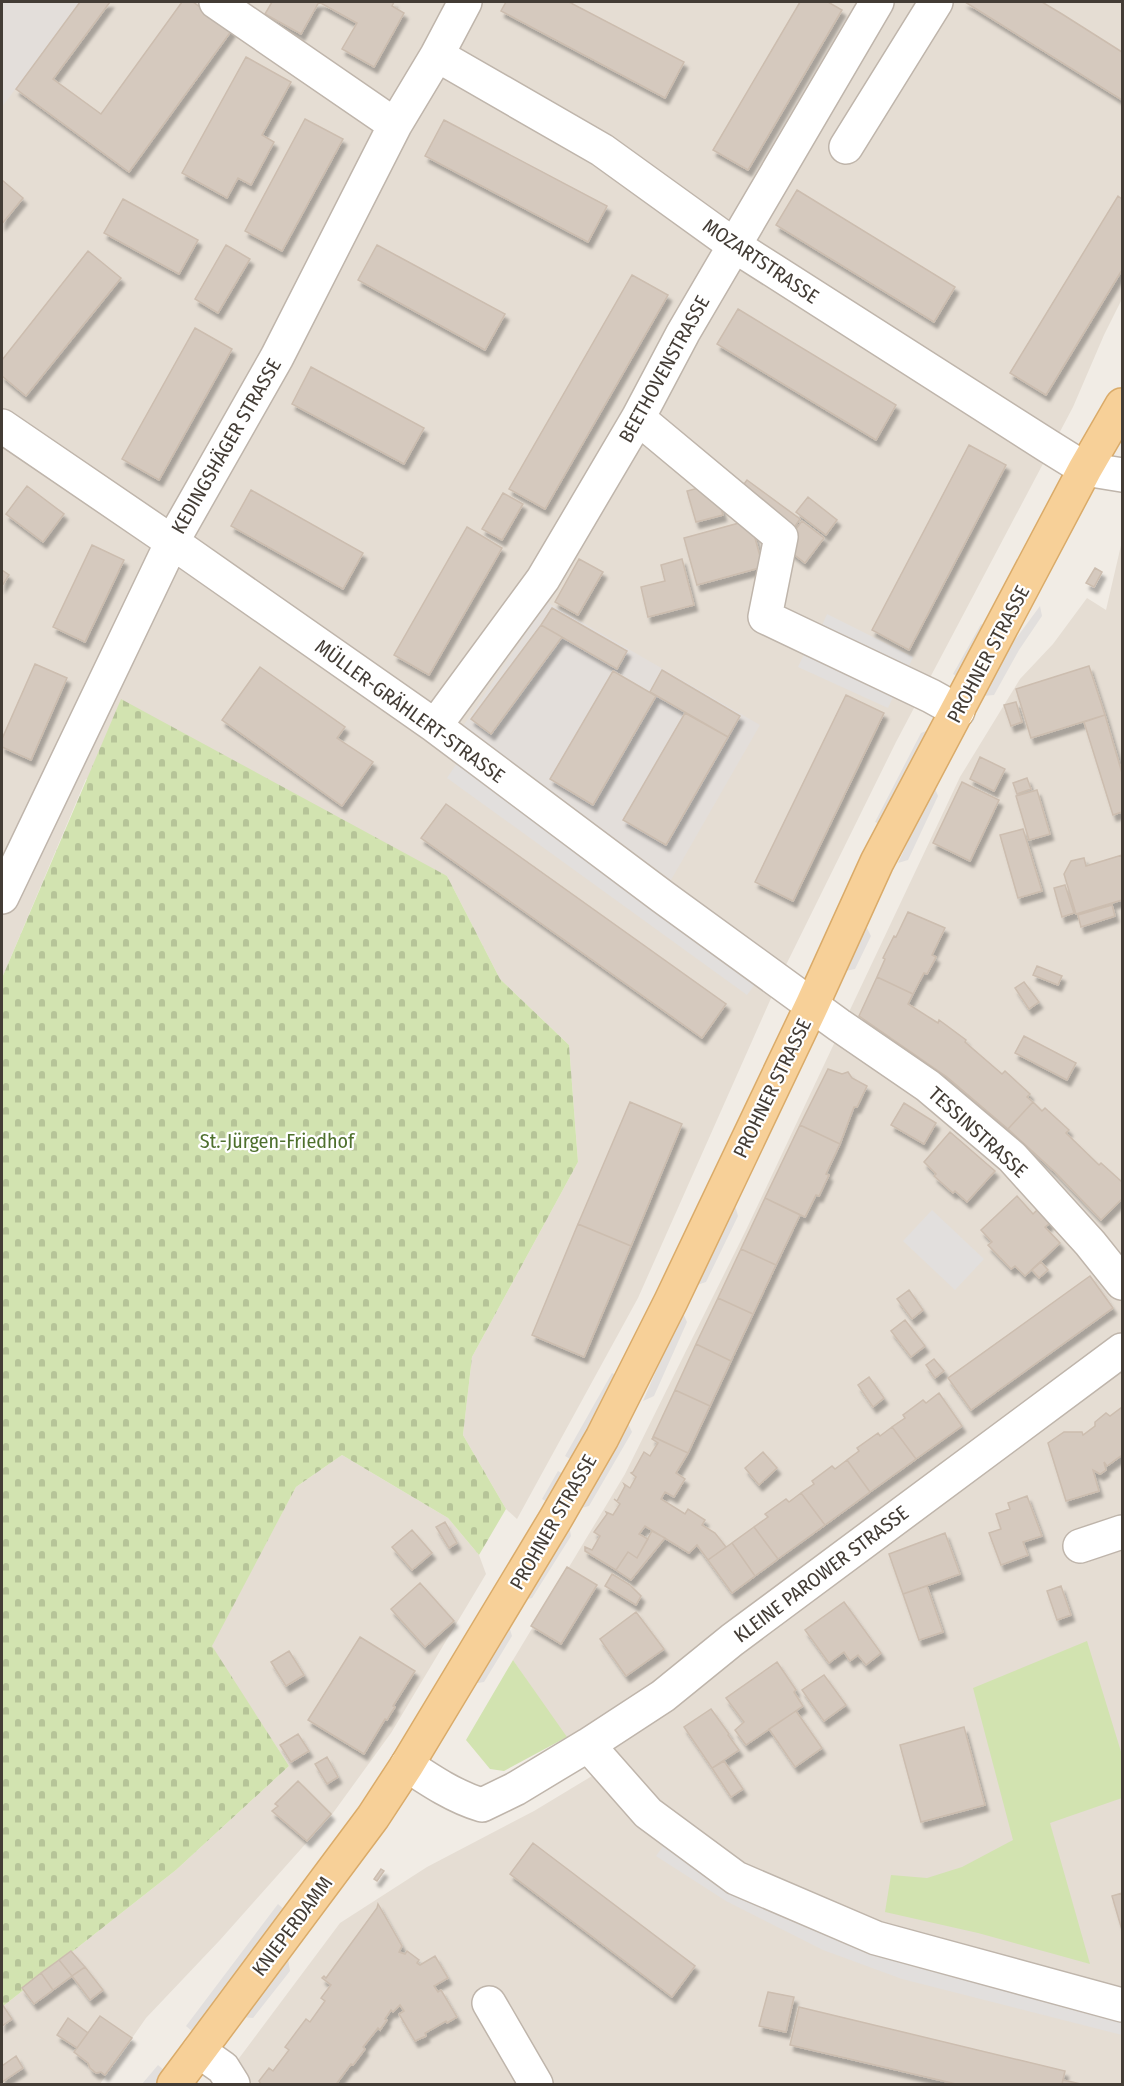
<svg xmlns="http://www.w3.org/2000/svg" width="1124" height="2086" viewBox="0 0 1124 2086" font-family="'Fira Sans Condensed',sans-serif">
  <defs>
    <pattern id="cemetery-stones" width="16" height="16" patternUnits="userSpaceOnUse" patternTransform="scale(1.5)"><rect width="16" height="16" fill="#d2e3b0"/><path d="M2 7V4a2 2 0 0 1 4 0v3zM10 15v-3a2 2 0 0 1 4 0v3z" fill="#b6c498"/></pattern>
    <filter id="shadow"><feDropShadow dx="3.5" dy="6" stdDeviation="1.5" flood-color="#0004"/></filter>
  </defs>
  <rect width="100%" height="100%" fill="#f1ece5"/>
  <path fill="#e5ddd3" d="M2,2H1122V299L1104,335L1073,407L896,742L784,969L638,1298L517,1519L506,1509L463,1435L472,1357L578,1162L569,1045L500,979L447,876L86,779L2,978Z
    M1122,541V2084H224L222,2081L340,1923L427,1867L534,1811L592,1776L513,1660L625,1474L746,1230L960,777L1020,679L1053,644L1087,598L1106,610Z
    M342,1455L448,1518L479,1555L486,1574L391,1733L333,1813L220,1940L146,2018L100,2084H2V2007L176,1870L289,1766L211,1646L296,1487Z"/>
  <path fill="#e3deda" d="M2,2H80L2,107Z
    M547,602L760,725L671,880L463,726Z"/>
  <path fill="#d2e3b0" d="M1087,1641L1122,1755V1798L1050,1823L1090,1964L978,1933L885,1912L891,1875L927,1878L962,1867L1013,1840L973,1688Z
    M513,1660L567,1737L504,1771L490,1769L466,1740Z"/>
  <path fill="url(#cemetery-stones)" d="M121,699L447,876L500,979L569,1045L578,1162L472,1357L463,1435L506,1509L479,1555L448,1518L342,1455L296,1487L212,1646L289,1766L176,1870L2,2007V978Z"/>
  <path fill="#e2dfdd" d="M1040,606L1042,616L1019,650L994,695L982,696L1003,656Z
    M827,614L913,657L905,675L819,632Z
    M981,624L989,629L962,679L953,674Z
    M806,650L896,691L888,708L798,667Z
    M934,728L885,826L875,822L921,733Z
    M457,763L758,980L747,995L447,778Z
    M934,786L938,796L908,860L898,863Z
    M866,926L871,936L855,969L845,971Z
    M734,1202L738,1216L706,1282L694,1286Z
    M932,1210L984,1259L955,1290L903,1241Z
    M682,1311L687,1322L654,1396L643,1401Z
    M612,1373L619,1377L572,1460L565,1456Z
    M627,1421L632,1432L589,1506L577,1509Z
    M558,1471L565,1475L549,1503L542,1499Z
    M569,1525L571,1536L532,1598L523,1600Z
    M508,1623L512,1636L484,1682L472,1684Z
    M666,1842L1122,2016V2035L902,1979L823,1950L726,1901L656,1856Z
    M278,1904L286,1911L194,2033L186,2026Z
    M288,1959L290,1971L253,2018L242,2017Z
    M158,2065L166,2072L156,2084H142Z"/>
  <path fill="#d5c9be" stroke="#ccbdaf" stroke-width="1.5" filter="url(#shadow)" d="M80,2H110L53,79L101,114L182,2H193L232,30L129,172L16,89Z
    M272,2H394L392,6L404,13L374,67L342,49L357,23L319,2L301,34L265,14Z
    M506,2H569L684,62L665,98L501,11Z
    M800,2H828L842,10L748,170L713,150Z
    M965,2H1042L1062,14L1122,52V100Z
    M246,57L291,82L262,135L274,142L251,185L238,178L227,198L182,173Z
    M305,119L343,139L282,251L245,231Z
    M444,120L607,206L588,242L425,156Z
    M2,180L23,198L2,224Z
    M797,190L955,287L934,322L776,225Z
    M1118,196L1122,199V270L1046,395L1010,373Z
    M123,199L198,240L179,274L104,233Z
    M226,245L250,259L218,313L195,299Z
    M377,245L505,314L485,350L358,280Z
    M88,251L121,278L26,396L2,376V360Z
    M632,275L668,295L545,509L509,489Z
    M738,309L896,405L876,440L717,344Z
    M195,328L232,349L159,480L122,459Z
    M311,367L424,428L404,464L292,404Z
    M969,445L1006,465L909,650L872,630Z
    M747,480L800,519L791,532L738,492Z
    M714,484L723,515L696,522L687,491Z
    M27,486L64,514L43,542L6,514Z
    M251,490L363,553L343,589L231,526Z
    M503,493L523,504L502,540L482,529Z
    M808,497L837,520L826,535L796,512Z
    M750,520L763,567L697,585L684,538Z
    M802,521L824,538L805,563L783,546Z
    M467,527L502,548L429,675L394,655Z
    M92,545L124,560L85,642L53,627Z
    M579,559L603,572L578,615L555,602Z
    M682,559L694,605L648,617L641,587L665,581L661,565Z
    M1095,568L1102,572L1094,587L1086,583Z
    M2,570L9,575L2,586Z
    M552,608L627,651L617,669L541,625Z
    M541,625L562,637L491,734L471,719Z
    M35,664L67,678L31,760L2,747V739Z
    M1089,666L1105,715L1031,738L1016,689Z
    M260,667L345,727L337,738L373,762L342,806L222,720Z
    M662,670L740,716L728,737L650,692Z
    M613,671L656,696L593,805L550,779Z
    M846,695L884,713L793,901L755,882Z
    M1016,702L1022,722L1011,726L1004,705Z
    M685,713L728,737L666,845L623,820Z
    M1105,715L1122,773V812L1113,815L1084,722Z
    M980,757L1005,769L994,791L970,779Z
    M1027,778L1031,789L1017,794L1013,783Z
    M962,782L999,800L970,861L933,843Z
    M1037,790L1050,834L1029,840L1016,796Z
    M446,804L726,1004L702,1038L421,838Z
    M1023,829L1042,891L1018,898L1000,835Z
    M1122,855V900L1076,914L1064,874L1071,861L1084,858L1086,866Z
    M1065,885L1074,913L1062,917L1054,888Z
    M1112,905L1115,916L1081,927L1078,915Z
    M908,912L945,928L932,955L936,957L927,974L924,973L913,994L877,977L885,959L883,958L894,936L896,937Z
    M1037,966L1062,976L1058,985L1033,975Z
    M877,977L913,994L908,1004L938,1023L939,1020L966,1040L965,1042L1002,1074L1005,1071L1030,1094L1027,1097L1033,1102L1008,1129L947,1077L859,1016Z
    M1024,982L1039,1002L1029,1009L1015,988Z
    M1024,1036L1076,1063L1067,1080L1015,1053Z
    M828,1069L842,1074L848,1072L852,1078L867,1086L857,1107H854L840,1144L800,1125Z
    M630,1102L682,1124L631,1246L578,1224Z
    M1033,1102L1042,1111L1045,1108L1069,1130L1066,1133L1099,1165L1101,1163L1122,1182V1199L1101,1220L1055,1172L1008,1129Z
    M904,1103L936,1123L924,1144L891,1125Z
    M800,1125L840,1144L826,1174L829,1175L819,1196L816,1195L805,1217L765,1198Z
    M950,1132L995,1171L967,1202L955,1191L953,1193L934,1176L936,1174L924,1162Z
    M1017,1196L1033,1214L1038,1209L1050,1223L1045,1227L1060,1243L1025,1276L1015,1266L1011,1269L988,1245L992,1242L981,1230Z
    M765,1198L800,1215L776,1265L741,1249Z
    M578,1224L631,1246L584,1357L532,1335Z
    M741,1249L776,1265L753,1314L718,1298Z
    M1041,1262L1048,1270L1039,1278L1032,1270Z
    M1090,1276L1113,1308L971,1410L948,1378Z
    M909,1290L923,1310L912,1319L897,1299Z
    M718,1298L753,1314L731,1361L696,1344Z
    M905,1320L925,1346L911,1357L891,1331Z
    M696,1344L731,1361L710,1406L675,1390Z
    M934,1359L944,1371L935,1378L926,1365Z
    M869,1377L884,1398L873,1407L858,1385Z
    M675,1390L710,1406L688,1453L653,1437Z
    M939,1393L962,1426L916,1459L892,1427L905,1418L903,1415L923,1400L926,1403Z
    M1122,1402V1455L1107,1466L1104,1462L1106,1470L1100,1474L1093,1470L1099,1491L1066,1501L1048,1443L1064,1432H1082L1083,1435L1095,1426V1422L1106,1413L1110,1416L1122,1407Z
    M892,1427L916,1459L870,1492L847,1460L859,1451L857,1448L878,1433L880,1436Z
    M654,1437L688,1453L676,1473L685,1479L674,1497L665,1492L661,1499L685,1514L688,1509L705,1520L702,1525L715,1533L726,1547L708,1560L697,1545L689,1553L645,1526L639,1534L648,1539L637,1558L628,1552L616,1570L585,1551V1547L592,1550L600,1536L594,1532L607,1514L606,1512L613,1515L620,1504L614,1499L617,1501L625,1486L624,1484L630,1488L636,1477L631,1473L633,1472L644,1452L650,1456L658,1443L652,1439Z
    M763,1452L777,1468L759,1485L745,1468Z
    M847,1460L870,1492L825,1525L801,1493L814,1484L812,1481L832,1466L835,1469Z
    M801,1493L825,1525L778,1559L754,1527L768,1517L765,1514L786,1499L789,1502Z
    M1027,1496L1042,1536L1023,1542L1028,1555L1001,1565L989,1533L1001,1529L996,1514L1010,1509L1008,1503Z
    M445,1522L457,1543L449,1548L436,1527Z
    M754,1527L778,1559L755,1576L732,1543Z
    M412,1530L432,1553L412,1570L392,1547Z
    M652,1531L665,1538L631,1580L616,1570L628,1552L637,1558Z
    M945,1533L960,1574L903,1594L889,1554Z
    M732,1543L755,1576L732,1593L708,1560Z
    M567,1567L597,1585L561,1644L531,1626Z
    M612,1574L630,1585L641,1596L636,1605L605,1586Z
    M420,1583L454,1621L425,1647L391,1609Z
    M927,1586L943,1632L919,1640L903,1594Z
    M1061,1586L1071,1615L1057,1620L1047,1591Z
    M844,1602L881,1653L866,1665L858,1655L850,1661L844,1652L829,1663L805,1630Z
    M636,1612L664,1649L626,1676L600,1639Z
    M360,1637L415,1671L393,1706L395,1707L391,1713L387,1720L385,1719L364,1754L308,1720Z
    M289,1651L304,1675L286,1686L271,1662Z
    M777,1662L796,1690L794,1692L803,1706L746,1745L735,1730L744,1722L726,1698Z
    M824,1675L846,1705L824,1721L802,1690Z
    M711,1709L729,1734L728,1735L739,1750L712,1768L684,1727Z
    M796,1711L822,1748L795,1767L769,1729Z
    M964,1727L985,1805L921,1822L900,1745Z
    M298,1734L309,1751L291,1762L280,1745Z
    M327,1757L338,1777L327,1784L315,1764Z
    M724,1761L743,1789L731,1797L712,1768Z
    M298,1781L331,1814L307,1841L272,1811L278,1806L275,1804Z
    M533,1843L695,1966L672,1997L510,1874Z
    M381,1869L384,1871L377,1881L374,1879Z
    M1122,1893V1930L1112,1896Z
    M378,1904L402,1946L399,1952L405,1954L407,1951L419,1960L417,1963L420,1965L435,1956L448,1978L434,1986L438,1992L441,1990L457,2017L447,2023L446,2021L425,2033L426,2036L415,2041L399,2014L404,2011L400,2005L393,2012L391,2010L385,2019L387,2020L380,2030L378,2028L363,2047L365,2049L353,2065L351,2064L337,2083L338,2084H261L259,2081L269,2068L273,2071L289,2050L285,2047L306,2019L310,2022L325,2001L321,1998L331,1985L322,1978L324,1976L326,1978L377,1908Z
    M71,1951L85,1967L72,1976L59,1960Z
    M59,1960L72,1976L53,1990L41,1973Z
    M85,1967L103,1990L90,2000L72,1976Z
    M41,1973L53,1990L34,2004L22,1988Z
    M768,1992L794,1997L786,2032L759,2026Z
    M2,2004L12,2019L2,2026Z
    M799,2007L1065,2071L1062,2084H956L790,2045Z
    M100,2016L132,2038L105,2075L101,2072L96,2073L90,2068L88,2063L74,2052Z
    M68,2018L88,2033L77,2048L57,2035Z
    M16,2056L23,2068L2,2082V2066Z
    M1063,2080L1081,2084H1062Z"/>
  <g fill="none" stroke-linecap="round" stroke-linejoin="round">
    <g stroke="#bfb5ab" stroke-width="36">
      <path id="minor" d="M216,2L395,125
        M437,55L602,150L735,246L1048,446L1085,469L1122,475
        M846,147L936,2
        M638,418L781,537L765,617L931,696L958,711
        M2,426L172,542L435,726L663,897L839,1025L928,1086L1012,1157L1090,1243L1122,1283
        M435,726L543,579L638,418L683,333L877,2
        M2,897L172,542L277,357L395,125L437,55L465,2
        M1080,1546L1122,1532
        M588,1745L648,1813L736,1878L876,1938L1122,2005
        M407,1765C431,1781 455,1797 482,1805L515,1789L588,1745L663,1696L732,1640L1122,1350
        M489,2003L536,2084
        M199,2051L223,2068L233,2084"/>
    </g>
    <g stroke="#daab69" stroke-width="36">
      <path id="major" d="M174,2084L373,1817L407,1765L556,1518L602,1438L671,1301L812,1005L877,862L1085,469L1122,405"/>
    </g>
    <use href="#minor" stroke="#fff" stroke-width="33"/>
    <use href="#major" stroke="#f7d098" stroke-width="33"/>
  </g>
  <g text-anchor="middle" stroke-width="4.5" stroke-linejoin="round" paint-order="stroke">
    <g font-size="20" fill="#433c35" stroke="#fff">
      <text transform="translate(761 261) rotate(34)" y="7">MOZARTSTRASSE</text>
      <text transform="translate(664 369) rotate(-61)" y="7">BEETHOVENSTRASSE</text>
      <text transform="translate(226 446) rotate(-60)" y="7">KEDINGSHÄGER STRASSE</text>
      <text transform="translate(988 654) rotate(-62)" y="7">PROHNER STRASSE</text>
      <text transform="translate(410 711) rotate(36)" y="7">MÜLLER-GRÄHLERT-STRASSE</text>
      <text transform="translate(772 1088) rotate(-64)" y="7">PROHNER STRASSE</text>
      <text transform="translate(978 1132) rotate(42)" y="7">TESSINSTRASSE</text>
      <text transform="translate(553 1522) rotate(-60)" y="7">PROHNER STRASSE</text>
      <text transform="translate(821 1574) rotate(-37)" y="7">KLEINE PAROWER STRASSE</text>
      <text transform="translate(292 1926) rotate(-53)" y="7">KNIEPERDAMM</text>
    </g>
    <g font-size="20" fill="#4e702d" stroke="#fff">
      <text x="277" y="1148">St.-Jürgen-Friedhof</text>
    </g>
  </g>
  <rect width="1124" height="2086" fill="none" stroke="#433c35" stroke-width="6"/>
</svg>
